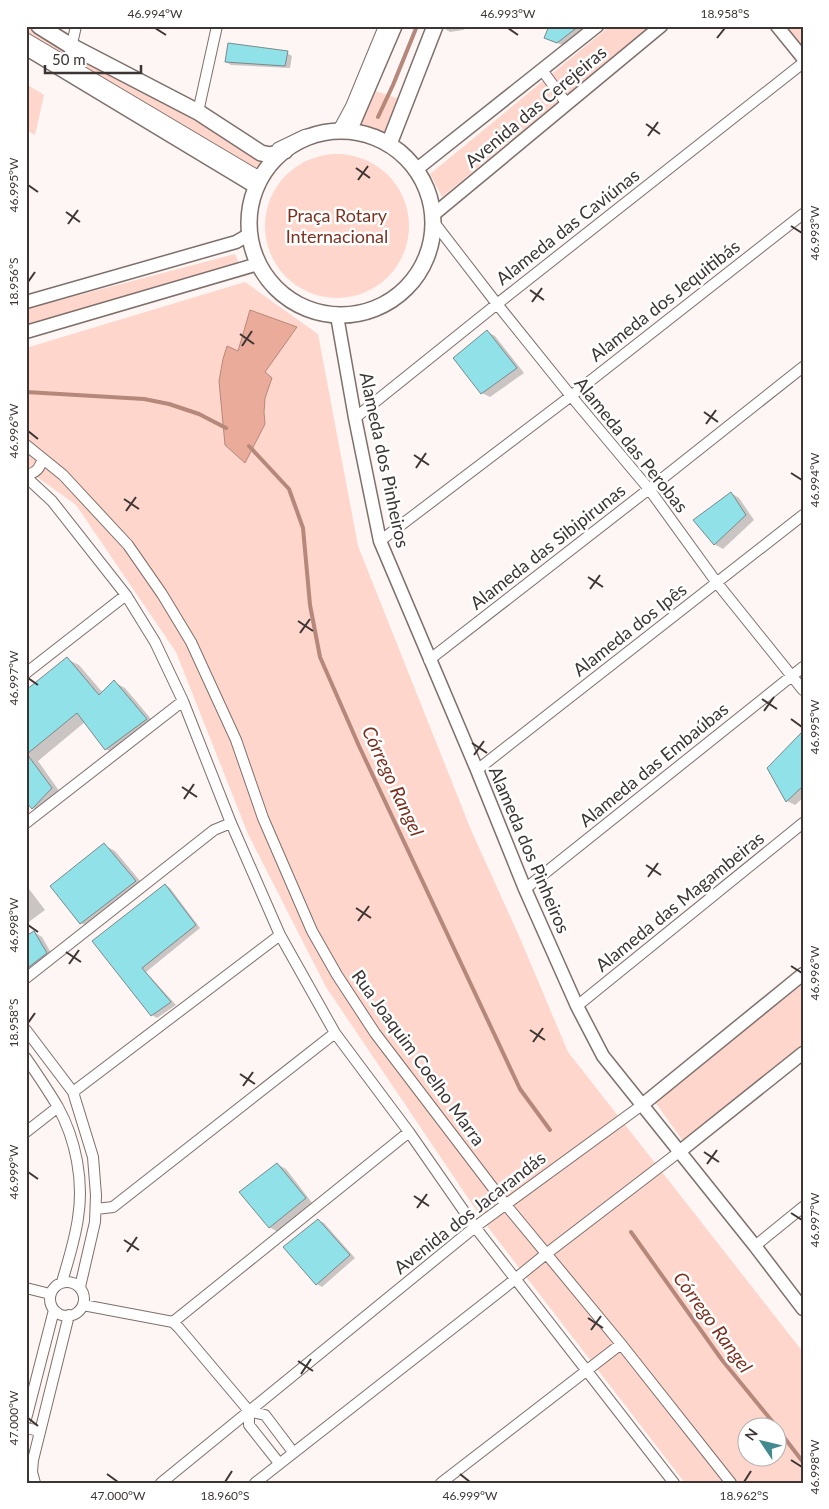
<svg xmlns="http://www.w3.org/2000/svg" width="829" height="1509" viewBox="0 0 829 1509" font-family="Lato,sans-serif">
  <rect width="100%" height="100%" fill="#fdf6f4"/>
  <path fill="#ffd6cb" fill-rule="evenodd" d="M26,26L269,162L260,179L26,46Z
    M610,26H650L442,197L430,174Z
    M783,26H803V51Z
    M26,84L44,95L35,135L26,130Z
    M375,91L403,100L389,135L372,127L357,124Z
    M265 226a72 72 0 1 1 144 0a72 72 0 1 1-144 0Z
    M235,254L241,268L26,326V309Z
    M245,282L318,334L358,546L471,830L519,936L568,1052L803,1352V1483H685L487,1226L326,987L248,834L176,652L76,505L26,469V348ZM746,1426H776V1456H746Z
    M803,984V1045L683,1141L655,1102Z"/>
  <path fill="#eaab9a" stroke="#b6887b" d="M250,310L297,327L265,372L272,378L265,398L264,412L265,424L245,463L225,445L219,381L223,359L227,346L238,351Z"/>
  <path fill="#0003" d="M445,26H469L463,30L450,32L445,29Z
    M550,26H593L566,47L546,37Z
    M287,53L292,56L290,68L231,65L226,62Z
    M487,332L495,336L524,373L490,397L482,393Z
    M731,493L739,498L754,520L723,549L714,544Z
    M67,659L79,665L103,693L114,682L125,688L157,726L117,756L106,749L85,722L38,761L62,795L44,814L33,808L26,800V692Z
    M803,733V798L795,805L787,801Z
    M104,845L115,851L146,888L92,929L81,923Z
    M26,885L45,910L26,924Z
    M165,885L170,888L200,928L146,972L176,1005L157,1018L152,1015L94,941Z
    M34,932L42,937L54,958L26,981V938Z
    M277,1164L286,1169L313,1204L278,1232L269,1227Z
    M318,1220L324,1223L355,1258L322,1287L317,1284Z"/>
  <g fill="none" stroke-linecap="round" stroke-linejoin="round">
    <path stroke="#b6887b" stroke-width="4" d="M378,117L393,85L417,26
      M26,392L144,399L169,404L199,414L226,428
      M249,446L289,489L303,528L310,605L320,657L359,746L520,1089L550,1130
      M631,1232L722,1360L776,1426
      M776,1427L803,1462"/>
  </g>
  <path fill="#91e1e9" stroke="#798a8c" d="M549,26H579L557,43L544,38Z
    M228,43L288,51L285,66L225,62Z
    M487,330L517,368L481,394L453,358Z
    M731,492L746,515L714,545L693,520Z
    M67,657L99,695L114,680L147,719L105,750L77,713L27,754L52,788L32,809L26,802V690Z
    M803,731V786L786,802L767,768Z
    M104,843L136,881L80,924L50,886Z
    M165,884L196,925L142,968L171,1002L151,1016L92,941Z
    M34,931L47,953L26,969V936Z
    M277,1163L306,1198L269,1228L239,1192Z
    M318,1219L350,1255L316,1285L283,1247Z"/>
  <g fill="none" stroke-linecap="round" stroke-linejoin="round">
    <g stroke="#7e6f6b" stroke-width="10">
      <path id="pedestrian" d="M26,37L262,177
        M277,147L304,134L337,130L350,106L383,26"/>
    </g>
    <g stroke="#7e6f6b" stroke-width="12">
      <path id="minor" d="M542,70L567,104
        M66,71L76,26
        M198,112L217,26
        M433,221L497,304L571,396L649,489L717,583L803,690
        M355,418L497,304L803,63
        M26,445L63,475L128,545L162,594L191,642L236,740L263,818L312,931L337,975L375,1033L506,1205L621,1344L731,1483
        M26,475C37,473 41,467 42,458
        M26,477L52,501L126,595L155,642L183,701L231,823L280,935L335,1033L409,1132L475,1227L674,1483
        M380,541L571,396L803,214
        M429,660L649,489L803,367
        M26,673L126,595
        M477,770L803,515
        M26,823L183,701
        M525,889L803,667
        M26,978L214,830L231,823
        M577,1006L803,823
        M26,1030L73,1092L93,1157L96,1195L95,1222L80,1287
        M26,1058C37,1074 48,1090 58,1107C76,1140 84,1181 78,1218C75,1240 68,1261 62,1282
        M73,1092L280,935
        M26,1132L58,1107
        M96,1209L113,1207L335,1033
        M755,1246L803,1207
        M50 1299a17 17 0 1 1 34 0a17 17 0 1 1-34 0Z
        M26,1288L50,1294
        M83,1305L173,1322L179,1328L249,1411L265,1415L293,1452
        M173,1322L409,1132
        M249,1411V1425L279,1463
        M26,1419L54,1310
        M26,1428L40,1431
        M35,1483L32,1472L33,1460L69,1315
        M161,1483L475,1227L642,1105
        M255,1483L504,1288L546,1254L679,1152
        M441,1483L621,1344"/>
    </g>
    <g stroke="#7e6f6b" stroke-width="15">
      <path id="tertiary" d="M777,26L803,58
        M417,169L597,26
        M433,215L661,26
        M26,302L236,242L250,234
        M337,316L355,418L380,541L477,770L525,889L577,1006L603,1056L755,1246L803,1309
        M26,332L258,264
        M642,1105L803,974
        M679,1152L803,1053"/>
    </g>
    <g stroke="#7e6f6b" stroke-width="18">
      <path id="secondary" d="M39,26L71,46L198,112L261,153L270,155L285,151
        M26,47L255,185
        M349,131L394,26
        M249 223a92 92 0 1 1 184 0a92 92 0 1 1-184 0Z
        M389,144L435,26"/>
    </g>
    <use href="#pedestrian" stroke="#fff" stroke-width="8"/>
    <use href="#minor" stroke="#fff" stroke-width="10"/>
    <use href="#tertiary" stroke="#fff" stroke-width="12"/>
    <use href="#secondary" stroke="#fff" stroke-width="15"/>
  </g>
  <path fill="none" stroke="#3c3533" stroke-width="2" d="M155,28L166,35M508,28L518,35M717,38L725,28M646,124L660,134M648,136L658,122M356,168L370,178M358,180L368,166M28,185L38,192M66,212L80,222M68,224L78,210M791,226L802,233M28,282L35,272M530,290L544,300M532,302L542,288M240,334L254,344M242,346L252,331M704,412L718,422M706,424L716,410M28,431L38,439M414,455L429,465M416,468L426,453M791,473L802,480M124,499L139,509M126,511L136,497M588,577L603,587M590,589L600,575M298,621L313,631M300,633L310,619M28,678L38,685M762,699L777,709M764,711L774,697M791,719L802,727M472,743L487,753M474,755L484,741M182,787L197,797M184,799L194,784M646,865L661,875M648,877L658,863M356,908L371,918M358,921L369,906M28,925L38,932M66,952L81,962M69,964L79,950M791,966L802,973M28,1023L35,1013M530,1030L545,1040M533,1042L543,1028M240,1074L255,1084M243,1086L253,1072M704,1152L719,1162M707,1164L717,1150M28,1172L38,1179M414,1196L429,1206M417,1208L427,1194M791,1213L802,1220M124,1240L139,1250M127,1252L137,1237M588,1318L603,1328M591,1330L601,1316M298,1361L313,1371M301,1374L311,1359M28,1418L38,1426M791,1460L802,1467M107,1474L118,1482M460,1474L470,1482M225,1482L232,1471M744,1482L751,1471"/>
  <g text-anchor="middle" stroke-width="5" stroke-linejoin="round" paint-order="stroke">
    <g font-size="18" fill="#3c3533" stroke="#fff">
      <text transform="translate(536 107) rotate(-40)" y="6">Avenida das Cerejeiras</text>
      <text transform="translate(568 227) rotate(-38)" y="6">Alameda das Caviúnas</text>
      <text transform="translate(665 301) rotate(-38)" y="6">Alameda dos Jequitibás</text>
      <text transform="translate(631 445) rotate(51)" y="6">Alameda das Perobas</text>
      <text transform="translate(384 460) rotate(78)" y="6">Alameda dos Pinheiros</text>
      <text transform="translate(548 547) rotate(-38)" y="6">Alameda das Sibipirunas</text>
      <text transform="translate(630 630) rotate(-38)" y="6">Alameda dos Ipês</text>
      <text transform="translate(654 765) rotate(-39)" y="6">Alameda das Embaúbas</text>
      <text transform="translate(529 850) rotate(67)" y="6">Alameda dos Pinheiros</text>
      <text transform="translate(680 902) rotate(-39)" y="6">Alameda das Magambeiras</text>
      <text transform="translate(418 1058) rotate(54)" y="6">Rua Joaquim Coelho Marra</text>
      <text transform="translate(470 1213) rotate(-38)" y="6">Avenida dos Jacarandás</text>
    </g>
    <g font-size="18" fill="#7d3220" stroke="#fff">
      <text x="337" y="222">Praça Rotary<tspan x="337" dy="21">Internacional</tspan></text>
    </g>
    <g font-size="19" font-style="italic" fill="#7b301f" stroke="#fff">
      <text transform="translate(393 781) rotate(65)" y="7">Córrego Rangel</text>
      <text transform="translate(713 1322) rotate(54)" y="7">Córrego Rangel</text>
    </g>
  </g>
  <rect width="829" height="1509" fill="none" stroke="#ffffff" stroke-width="55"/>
  <g transform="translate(762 1442) rotate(305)"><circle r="24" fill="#ffffff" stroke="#b1aead"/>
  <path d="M0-4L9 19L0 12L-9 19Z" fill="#428990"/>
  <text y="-8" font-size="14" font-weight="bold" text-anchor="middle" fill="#3c3533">N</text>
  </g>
  <path d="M45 65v8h96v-8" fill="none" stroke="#3c3533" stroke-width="2.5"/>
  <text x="52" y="65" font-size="15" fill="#3c3533" stroke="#ffffff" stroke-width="4" paint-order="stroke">50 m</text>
  <rect x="28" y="28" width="774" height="1454" fill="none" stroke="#3c3533" stroke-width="2"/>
  <g font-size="12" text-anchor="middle" fill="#3c3533">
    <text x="155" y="18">46.994°W</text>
    <text x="508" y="18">46.993°W</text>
    <text x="725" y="18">18.958°S</text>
    <text transform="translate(14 185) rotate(-90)" y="4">46.995°W</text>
    <text transform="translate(815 233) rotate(-90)" y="4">46.993°W</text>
    <text transform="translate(14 282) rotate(-90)" y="4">18.956°S</text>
    <text transform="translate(14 431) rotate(-90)" y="4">46.996°W</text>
    <text transform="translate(815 480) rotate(-90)" y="4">46.994°W</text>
    <text transform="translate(14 678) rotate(-90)" y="4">46.997°W</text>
    <text transform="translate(815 727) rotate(-90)" y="4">46.995°W</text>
    <text transform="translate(14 925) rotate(-90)" y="4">46.998°W</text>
    <text transform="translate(815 973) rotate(-90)" y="4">46.996°W</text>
    <text transform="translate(14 1023) rotate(-90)" y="4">18.958°S</text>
    <text transform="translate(14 1172) rotate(-90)" y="4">46.999°W</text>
    <text transform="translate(815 1220) rotate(-90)" y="4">46.997°W</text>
    <text transform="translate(14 1418) rotate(-90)" y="4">47.000°W</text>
    <text transform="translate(815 1467) rotate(-90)" y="4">46.998°W</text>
    <text x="118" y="1500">47.000°W</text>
    <text x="225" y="1500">18.960°S</text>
    <text x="470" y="1500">46.999°W</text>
    <text x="744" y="1500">18.962°S</text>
  </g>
</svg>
